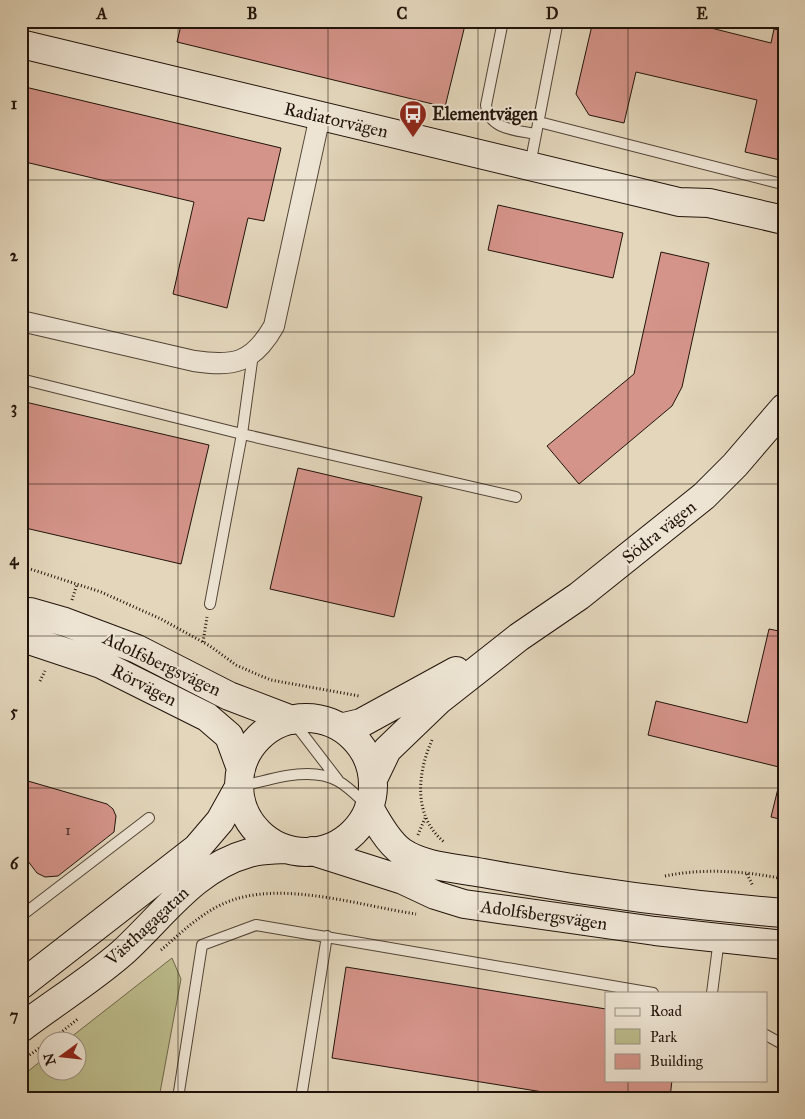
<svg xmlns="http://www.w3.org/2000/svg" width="805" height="1119" viewBox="0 0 805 1119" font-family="'IM FELL Great Primer',serif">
  <rect width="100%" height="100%" fill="#e3d6bb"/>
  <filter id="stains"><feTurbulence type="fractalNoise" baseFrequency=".004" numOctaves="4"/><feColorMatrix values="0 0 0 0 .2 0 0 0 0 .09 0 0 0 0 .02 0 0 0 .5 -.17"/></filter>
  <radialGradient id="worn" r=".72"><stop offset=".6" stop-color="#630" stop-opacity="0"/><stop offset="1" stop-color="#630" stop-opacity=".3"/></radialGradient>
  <path fill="#bcbc8b" stroke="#6e684a" d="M172,958L181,979L159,1098H21V1077L47,1056L48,1072H78V1042L66,1041Z"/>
  <path fill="#d5948a" stroke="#21130a" d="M182,21H466L445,107L177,42Z
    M593,21H683L771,43L774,29L784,31V158L780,160L745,152L757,100L636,72L624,123L589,115L576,94Z
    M21,86L281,148L264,221L248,218L227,308L173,294L194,202L21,161Z
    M498,205L623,233L613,278L488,250Z
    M661,252L709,263L682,387L672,406L579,484L547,446L634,374Z
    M21,401L209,445L181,564L21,527Z
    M298,468L422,497L394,617L270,589Z
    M769,629L784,632V820L771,817L783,768L648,735L656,701L747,723Z
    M21,779L107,804L113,809L116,816L114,832L58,876L45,877L37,873L21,852Z
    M346,967L606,1009V1080H672L670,1098H580L332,1058Z"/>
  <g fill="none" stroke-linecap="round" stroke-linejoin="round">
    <g stroke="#524436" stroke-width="12">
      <path id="lane" d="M503,21L486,105C489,130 516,130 536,134
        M539,122L778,183L784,182
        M530,165L558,21
        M21,379L242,434L516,497
        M210,604L242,434L253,354
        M292,720L338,780
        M239,787C269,780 310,765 338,781C349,787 359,798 368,806
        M21,916L149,818
        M712,993L719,939
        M766,1035L784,1045
        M178,1098L202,945L256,925L653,993
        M301,1098L327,936"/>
    </g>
    <g stroke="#524436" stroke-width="22">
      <path id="street" d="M21,321L194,361C234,367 253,363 274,326L320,116"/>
    </g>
    <g stroke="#21130a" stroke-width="30">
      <path id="secondary" d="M21,44L679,202L709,203L784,220
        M30,612L65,622L137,649L229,696L292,720
        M23,638L101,664L207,717L229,736L240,766
        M239 785a67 67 0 1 1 134 0a67 67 0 1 1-134 0Z
        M344,727L361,723L456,671
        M374,777L387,750L439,700L519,637L579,596L704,496L735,465L784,408
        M369,807C377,822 388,842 402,852C424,867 457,868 483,873C581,891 684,905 784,913
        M312,851L403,880L435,895L464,904L655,931L784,945
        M21,985L197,848L220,821L239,787
        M21,1028C54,1003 91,980 122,953C162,917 194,868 249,853C260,850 272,850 283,849"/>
    </g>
    <path stroke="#21130a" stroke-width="3" stroke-dasharray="1 2.5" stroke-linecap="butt" d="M21,566L101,592L161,619L210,646L236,665L254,673L271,680L359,696
      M72,600L77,584
      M203,642L207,617
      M40,681L45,671
      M432,740C417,774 413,816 444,842
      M418,835L425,818
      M747,874L753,886
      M665,876C704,868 745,871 784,879
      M161,950C181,933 201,913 225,903C279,879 361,906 416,914
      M49,1042L79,1018
      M21,1061L48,1042"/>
    <use href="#lane" stroke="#ede4d3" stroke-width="10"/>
    <use href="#street" stroke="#ede4d3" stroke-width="20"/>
    <use href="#secondary" stroke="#ede4d3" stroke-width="28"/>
  </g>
  <path fill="none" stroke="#21130a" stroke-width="1" stroke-opacity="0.55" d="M178,21V1098M328,21V1098M478,21V1098M628,21V993M21,180H784M21,332H784M21,484H784M21,636H784M21,788H784M21,940H784M628,1080V1098"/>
  <defs>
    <g id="bus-pin" transform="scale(1.4375)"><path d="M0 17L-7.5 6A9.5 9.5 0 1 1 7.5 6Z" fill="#8f2418" stroke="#ede4d3"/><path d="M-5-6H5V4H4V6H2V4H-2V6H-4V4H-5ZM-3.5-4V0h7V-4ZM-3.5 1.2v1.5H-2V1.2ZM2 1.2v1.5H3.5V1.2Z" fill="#fff"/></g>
  </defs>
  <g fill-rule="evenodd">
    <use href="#bus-pin" x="413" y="114"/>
  </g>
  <g text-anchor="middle" stroke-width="4" stroke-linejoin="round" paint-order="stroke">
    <g font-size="15" fill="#4e332a">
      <text x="68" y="835">1</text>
    </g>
    <g font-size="18" font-weight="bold" fill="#21130a" stroke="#ede4d3" text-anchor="start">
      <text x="432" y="120">Elementvägen</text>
    </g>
    <g font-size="18" fill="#21130a" stroke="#ede4d3">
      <text transform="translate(336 120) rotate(13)" y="6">Radiatorvägen</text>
      <text transform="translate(659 532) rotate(-39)" y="6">Södra vägen</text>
      <text transform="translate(162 664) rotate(25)" y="6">Adolfsbergsvägen</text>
      <text transform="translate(144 685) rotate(27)" y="6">Rörvägen</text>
      <text transform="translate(544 915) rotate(8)" y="6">Adolfsbergsvägen</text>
      <text transform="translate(147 926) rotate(-43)" y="6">Västhagagatan</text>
    </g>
  </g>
  <rect width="805" height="1119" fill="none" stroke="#e3d6bb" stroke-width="55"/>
  <rect x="605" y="992" width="162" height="90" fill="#ede4d3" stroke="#9b9083"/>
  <rect x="615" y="1008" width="25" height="8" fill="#ede4d3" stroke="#9b9083"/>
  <text x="650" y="1016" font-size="15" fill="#21130a">Road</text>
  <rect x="615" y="1029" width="25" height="15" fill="#bcbc8b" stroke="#9b9083"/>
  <text x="650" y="1042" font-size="15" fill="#21130a">Park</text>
  <rect x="615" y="1054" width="25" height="15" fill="#d5948a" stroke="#9b9083"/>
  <text x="650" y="1066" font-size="15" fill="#21130a">Building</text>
  <g transform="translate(62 1056) rotate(255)"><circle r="24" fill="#ede4d3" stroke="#9b9083"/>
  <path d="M0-4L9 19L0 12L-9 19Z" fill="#8f2418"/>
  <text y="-8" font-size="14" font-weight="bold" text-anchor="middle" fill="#21130a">N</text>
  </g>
  <rect x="28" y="28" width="750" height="1064" fill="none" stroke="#21130a" stroke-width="2"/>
  <g font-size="16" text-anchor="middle" font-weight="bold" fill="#21130a">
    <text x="102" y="19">A</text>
    <text x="252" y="19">B</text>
    <text x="402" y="19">C</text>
    <text x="552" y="19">D</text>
    <text x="702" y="19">E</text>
    <text x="14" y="109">1</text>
    <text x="14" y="261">2</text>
    <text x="14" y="413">3</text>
    <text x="14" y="565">4</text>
    <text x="14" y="717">5</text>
    <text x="14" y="869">6</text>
    <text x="14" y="1021">7</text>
  </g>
  <rect width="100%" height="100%" filter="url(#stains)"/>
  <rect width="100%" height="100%" fill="url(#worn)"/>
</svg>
